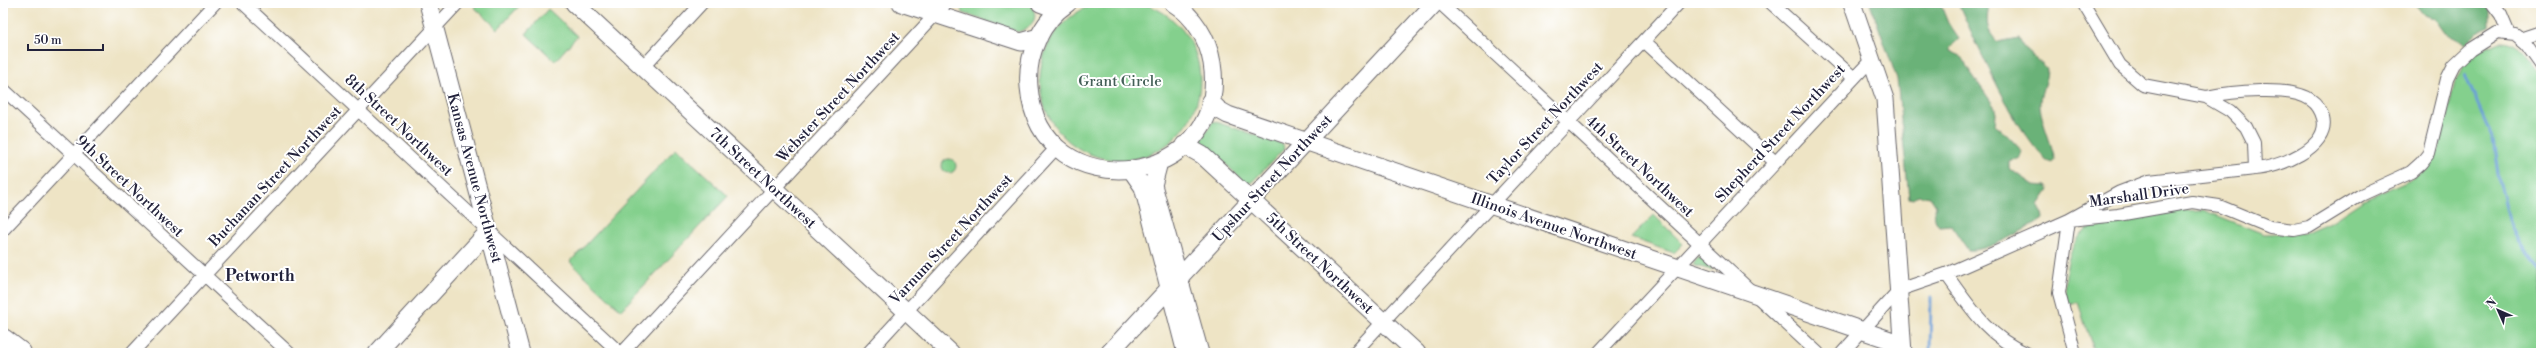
<svg xmlns="http://www.w3.org/2000/svg" width="2544" height="356" viewBox="0 0 2544 356" font-family="'Libre Bodoni',serif">
  <rect width="100%" height="100%" fill="#fff"/>
  <filter id="ink" filterUnits="userSpaceOnUse"><feTurbulence type="fractalNoise" baseFrequency=".025" numOctaves="2"/><feDisplacementMap in="SourceGraphic" scale="8" xChannelSelector="R" yChannelSelector="G"/><feConvolveMatrix kernelMatrix="1 2 1 2 8 2 1 2 1" color-interpolation-filters="sRGB"/></filter>
  <filter id="wash" filterUnits="userSpaceOnUse"><feTurbulence type="fractalNoise" baseFrequency=".012" numOctaves="4" result="noise"/><feDisplacementMap in="SourceGraphic" scale="16" xChannelSelector="R" yChannelSelector="G"/><feGaussianBlur stdDeviation="0.9" result="paint"/><feColorMatrix in="noise" values="0 0 0 0 0 0 0 0 0 0 0 0 0 0 0 0 0 1.4 0 .05"/><feComposite in="paint" operator="in"/></filter>
  <g filter="url(#wash)">
    <rect width="100%" height="100%" fill="#eee4c5"/>
    <path fill="#84d08d" stroke="#537964" d="M1040 80a80 80 0 1 1 160 0a80 80 0 1 1-160 0Z
      M478,3H522L498,29L474,7Z
      M959,3H1028C1041,15 1034,27 1018,32L963,13Z
      M548,9L577,36L555,61L526,34Z
      M2499,41C2517,40 2532,58 2541,73V353H2094L2078,302L2067,304C2063,279 2066,241 2090,228L2177,211L2203,210L2264,234L2304,233L2332,221L2362,201L2415,177L2428,168L2439,149L2455,82L2464,64L2479,50Z
      M1213,121L1283,144L1284,149L1252,182L1245,183L1201,140Z
      M676,148L728,196L621,310L570,262Z
      M942 166a7 7 0 1 1 14 0a7 7 0 1 1-14 0Z
      M1654,215L1683,244L1674,253L1631,238Z
      M1697,257H1700L1712,268L1711,270L1693,265Z"/>
    <path fill="#6bb278" stroke="#466a5a" d="M1870,3H1940L1948,23L1959,39L1950,47V51L1963,57L1967,67L1994,106L1996,113L1995,126L2006,134L2022,151L2020,157L2009,162V168L2034,185L2046,186L2049,190L2039,205L2043,217L2041,220C2023,230 1988,252 1968,250L1951,225L1939,226C1933,219 1934,214 1936,206L1930,197L1918,195L1913,199L1909,198L1897,79Z
      M1958,3H1989C1987,20 1984,29 1998,42L2019,38L2023,47L2047,69C2047,81 2039,95 2040,106C2042,124 2051,141 2055,160L2052,163C2025,153 1971,32 1958,3Z
      M2415,3H2483L2489,12V27L2479,31L2466,44L2445,33L2435,19L2425,15Z"/>
    <g fill="none" stroke-linecap="round" stroke-linejoin="round">
      <path stroke="#6b9fd7" stroke-width="3" d="M2465,75L2493,139L2499,180L2509,220L2524,251L2541,271
        M1930,353L1931,298"/>
    </g>
  </g>
  <g filter="url(#ink)">
    <g fill="none" stroke-linecap="round" stroke-linejoin="round">
      <g stroke="#69666b" stroke-width="14">
        <path id="street" d="M243,3L620,353
          M1440,3L1818,353
          M1771,3L1854,78
          M2492,3L2501,15L2509,34
          M2520,39L2541,32
          M1644,41L1775,162
          M643,67L702,3
          M3,89L289,353
          M2206,97C2229,92 2291,85 2311,100C2317,104 2321,111 2323,118C2331,148 2277,168 2255,169
          M3,230L215,3
          M1946,274C1969,306 1988,337 2026,353
          M132,353L458,3
          M622,353L946,3
          M868,353L1058,146
          M1354,353L1679,3
          M1598,353L1872,59
          M1842,353L1899,290L1946,274L2069,220L2118,215L2192,202L2219,206L2270,227L2294,230L2309,227L2361,195L2411,172L2421,163L2429,153L2447,79L2454,65L2470,50L2497,33L2515,35L2526,44L2541,65
          M2075,353L2059,293L2069,220L2120,192L2149,181L2255,169L2254,143L2246,127L2230,111L2206,97L2143,85L2120,65L2083,3"/>
      </g>
      <g stroke="#69666b" stroke-width="19">
        <path id="secondary" d="M428,3L521,353
          M574,3L951,353
          M901,3L1021,42L1039,37
          M1040,3L1059,10
          M1068,3C1041,21 1026,55 1029,87C1039,212 1232,189 1212,63C1208,39 1194,16 1173,3
          M1852,3L1885,99L1903,353
          M1210,101L1219,110L1228,115L1902,344
          M1184,145L1202,155L1417,353
          M1159,162L1153,185L1200,353
          M1132,171L1143,187L1186,353
          M377,353L489,231
          M1109,353L1435,3"/>
      </g>
      <g stroke="#69666b" stroke-width="24">
        <path id="highway" d="M3,340L20,353"/>
      </g>
      <use href="#street" stroke="#fff" stroke-width="12"/>
      <use href="#secondary" stroke="#fff" stroke-width="17"/>
      <use href="#highway" stroke="#fff" stroke-width="22"/>
    </g>
  </g>
  <g text-anchor="middle" stroke-width="4" stroke-linejoin="round" paint-order="stroke">
    <g font-size="15" fill="#445f58" stroke="#fff">
      <text x="1120" y="86">Grant Circle</text>
    </g>
    <g font-size="15" fill="#22223b" stroke="#fff">
      <text transform="translate(838 97) rotate(-47)" y="5">Webster Street Northwest</text>
      <text transform="translate(1545 123) rotate(-47)" y="5">Taylor Street Northwest</text>
      <text transform="translate(399 125) rotate(43)" y="5">8th Street Northwest</text>
      <text transform="translate(1780 133) rotate(-47)" y="5">Shepherd Street Northwest</text>
      <text transform="translate(1640 166) rotate(43)" y="5">4th Street Northwest</text>
      <text transform="translate(275 176) rotate(-47)" y="5">Buchanan Street Northwest</text>
      <text transform="translate(475 178) rotate(75)" y="5">Kansas Avenue Northwest</text>
      <text transform="translate(763 178) rotate(43)" y="5">7th Street Northwest</text>
      <text transform="translate(1272 178) rotate(-47)" y="5">Upshur Street Northwest</text>
      <text transform="translate(130 186) rotate(43)" y="5">9th Street Northwest</text>
      <text transform="translate(2139 195) rotate(-8)" y="5">Marshall Drive</text>
      <text transform="translate(1554 226) rotate(19)" y="5">Illinois Avenue Northwest</text>
      <text transform="translate(951 239) rotate(-47)" y="5">Varnum Street Northwest</text>
      <text transform="translate(1320 263) rotate(43)" y="5">5th Street Northwest</text>
    </g>
    <g font-size="16" font-weight="bold" fill="#22223b" stroke="#fff">
      <text x="260" y="281">Petworth</text>
    </g>
  </g>
  <rect width="2544" height="356" fill="none" stroke="#fff" stroke-width="16"/>
  <g transform="translate(2498 310) rotate(315)" stroke="#ffffff" stroke-width="3" paint-order="stroke">
  <path d="M0-3L7 15L0 10L-7 15Z" fill="#22223b"/>
  <text y="-6" font-size="11" font-weight="bold" text-anchor="middle" fill="#22223b">N</text>
  </g>
  <path d="M28 44v6h75v-6" fill="none" stroke="#22223b" stroke-width="2"/>
  <text x="34" y="44" font-size="12" fill="#22223b" stroke="#ffffff" stroke-width="3" paint-order="stroke">50 m</text>
</svg>
